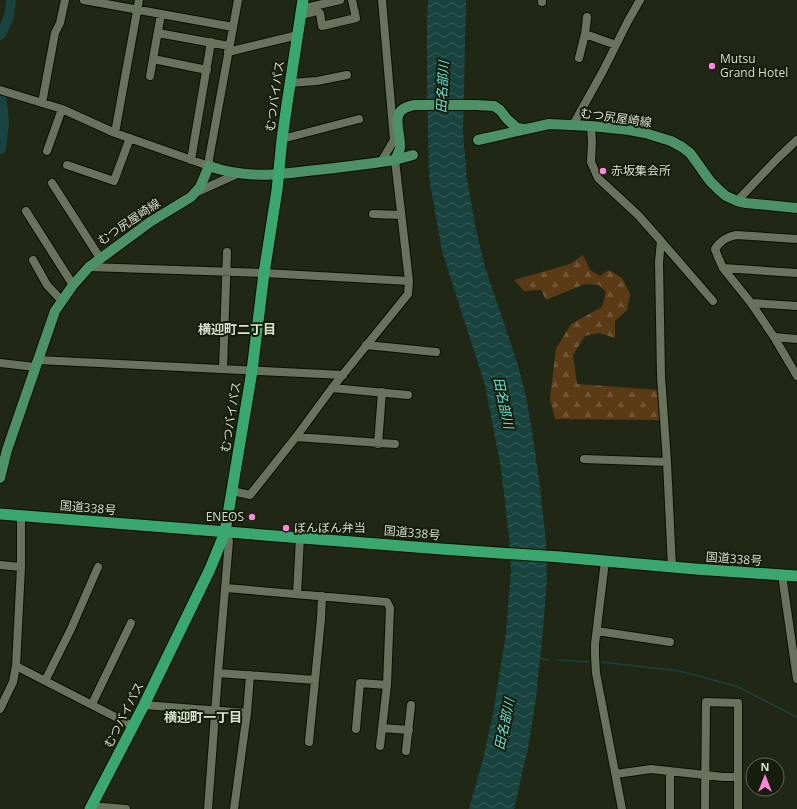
<svg xmlns="http://www.w3.org/2000/svg" width="797" height="809" viewBox="0 0 797 809" font-family="'Open Sans','Noto Sans JP',sans-serif">
  <defs>
    <pattern id="forest-firs" width="22" height="20" patternUnits="userSpaceOnUse"><rect width="22" height="20" fill="#5a3b16"/><path d="M5 1l3.5 6h-7zM16 11l3.5 6h-7z" fill="#715737"/></pattern>
    <pattern id="water-waves" width="16" height="10" patternUnits="userSpaceOnUse"><rect width="16" height="10" fill="#19433f"/><path d="M0 5q4-4 8 0t8 0" fill="none" stroke="#3a5e5a"/></pattern>
  </defs>
  <rect width="100%" height="100%" fill="#202715"/>
  <path fill="url(#forest-firs)" d="M583,255L590,270L600,276L609,270L622,278L630,294L627,310L615,321V338L599,333L585,336L573,355L577,384L659,390L660,420L555,419L550,399L556,349L571,324L602,307L606,292L599,285L585,284L546,300L541,290L524,291L514,280L570,264Z"/>
  <path fill="url(#water-waves)" d="M428,0H466L463,133L467,179L476,230L485,267L518,365L526,397L532,430L540,487L546,542L547,578L543,630L536,698L528,748L514,809H469L483,759L493,714L506,633L511,570L509,538L501,468L485,385L442,251L429,177L427,81V20Z"/>
  <g fill="none" stroke-linecap="round" stroke-linejoin="round">
    <path stroke="#19433f" stroke-width="1.5" d="M538,658L548,660
      M559,660L591,662
      M601,662L679,671L736,686L797,717"/>
    <path stroke="#19433f" stroke-width="10" d="M0,35C8,21 10,17 11,0
      M0,149H1L4,123L2,100"/>
    <g stroke="#091002" stroke-width="10">
      <path id="minor" d="M84,0L233,27
        M542,2V0
        M301,9L340,0
        M301,15L317,11L320,13L322,26L356,18L352,0
        M587,17L585,34L616,45
        M158,33L229,46
        M228,52L298,35
        M579,58L585,34
        M153,59L207,70
        M150,76L161,14
        M290,83L317,81L347,75
        M0,90L62,109L115,133L209,166V159L238,0
        M42,103L55,33L60,23L65,0
        M573,125L603,71L628,21L640,0
        M591,126L592,142L591,162L598,178L638,215L661,241L659,262L661,376L667,462L672,567
        M115,133L139,0
        M282,139L359,119
        M47,151L62,109
        M191,160L211,42
        M381,162L394,140L382,0
        M67,165L114,181L130,138
        M52,183L100,258
        M197,192L237,174
        M737,201L777,159L797,140
        M26,211L73,285
        M373,214L401,215
        M797,239L736,235C727,237 721,240 715,249L718,257L723,268L751,303L774,337L797,376
        M661,241L713,301
        M33,260L47,285L62,301
        M89,267L264,273L409,281
        M723,268L797,273
        M751,303L797,306
        M774,337L797,339
        M366,345L436,352
        M38,360L343,375
        M0,363L35,367
        M223,369L227,252
        M332,388L408,395
        M296,437L395,444
        M378,444L382,392
        M584,459L667,462
        M232,491L250,495L296,437L332,388L408,294L409,281L395,160
        M605,561L595,644V656L596,673L622,809
        M0,565L21,567
        M782,575L797,679
        M226,588L387,602L390,608L387,685L380,746
        M297,594L300,537
        M597,631L670,642
        M16,666L133,726
        M218,673L315,680L321,619L322,596
        M45,681L71,629L98,567
        M92,704L131,623
        M144,705L247,713
        M0,709L13,682L16,666L21,567V516
        M382,728L409,730
        M356,729L360,683L387,685
        M309,742L315,680
        M406,751L411,705
        M616,774L651,769L723,777H738
        M91,806L126,809
        M208,809L218,673L229,541L225,532
        M234,809L247,713L250,675
        M670,809V771
        M705,809L706,702L738,703V809"/>
    </g>
    <g stroke="#091002" stroke-width="12">
      <path id="major" d="M478,140L549,124L591,126L629,130L645,133L671,141L682,147L690,153L710,181L719,190L726,196L737,201L746,203L797,208
        M395,160C397,156 399,152 400,148C401,129 387,109 415,105H476L494,106L500,110L507,119L517,128L524,129
        M0,478L7,450L55,311L73,285L89,267L150,222L191,197L200,187L209,166C245,179 278,175 316,170C337,168 359,165 381,162L395,160L413,155"/>
    </g>
    <g stroke="#091002" stroke-width="13">
      <path id="highway" d="M0,514L441,549L560,557L695,569L797,576
        M90,809L144,705L210,569L225,532L252,371L264,273L277,190L282,139L287,104L303,0"/>
    </g>
    <use href="#minor" stroke="#69725d" stroke-width="8"/>
    <use href="#major" stroke="#4d9267" stroke-width="10"/>
    <use href="#highway" stroke="#3aa86e" stroke-width="11"/>
  </g>
  <g fill="#ff85de" stroke="#161d0c" stroke-width="1.5">
    <circle cx="712" cy="66" r="4"/>
    <circle cx="603" cy="171" r="4"/>
    <circle cx="252" cy="517" r="4"/>
    <circle cx="286" cy="528" r="4"/>
  </g>
  <g text-anchor="middle" stroke-width="4" stroke-linejoin="round" paint-order="stroke">
    <g font-size="12" fill="#d8ddd1" stroke="#161d0c" text-anchor="start">
      <text x="720" y="63">Mutsu<tspan x="720" dy="14">Grand Hotel</tspan></text>
      <text x="611" y="175">赤坂集会所</text>
      <text x="244" y="521" text-anchor="end">ENEOS</text>
      <text x="294" y="532">ぼんぼん弁当</text>
    </g>
    <g font-size="12" fill="#d8ddd1" stroke="#161d0c">
      <text transform="translate(275 96) rotate(-82)" y="4">むつバイパス</text>
      <text transform="translate(616 118) rotate(8)" y="4">むつ尻屋崎線</text>
      <text transform="translate(129 222) rotate(-34)" y="4">むつ尻屋崎線</text>
      <text transform="translate(231 417) rotate(-81)" y="4">むつバイパス</text>
      <text transform="translate(88 508) rotate(5)" y="4">国道338号</text>
      <text transform="translate(412 533) rotate(5)" y="4">国道338号</text>
      <text transform="translate(734 559) rotate(4)" y="4">国道338号</text>
      <text transform="translate(124 715) rotate(-63)" y="4">むつバイパス</text>
    </g>
    <g font-size="13" font-style="italic" fill="#6be2d6" stroke="#161d0c">
      <text transform="translate(442 87) rotate(-87)" y="5">田名部川</text>
      <text transform="translate(504 403) rotate(78)" y="5">田名部川</text>
      <text transform="translate(504 724) rotate(-78)" y="5">田名部川</text>
    </g>
    <g font-size="13" font-weight="bold" fill="#d9e4cc" stroke="#161d0c">
      <text x="237" y="334">横迎町二丁目</text>
      <text x="203" y="722">横迎町一丁目</text>
    </g>
  </g>
  <g transform="translate(765 777)"><circle r="19" fill="#161d0c" stroke="#646a5b"/>
  <path d="M0-3L7 15L0 10L-7 15Z" fill="#ff85de"/>
  <text y="-6" font-size="11" font-weight="bold" text-anchor="middle" fill="#d8ddd1">N</text>
  </g>
</svg>
